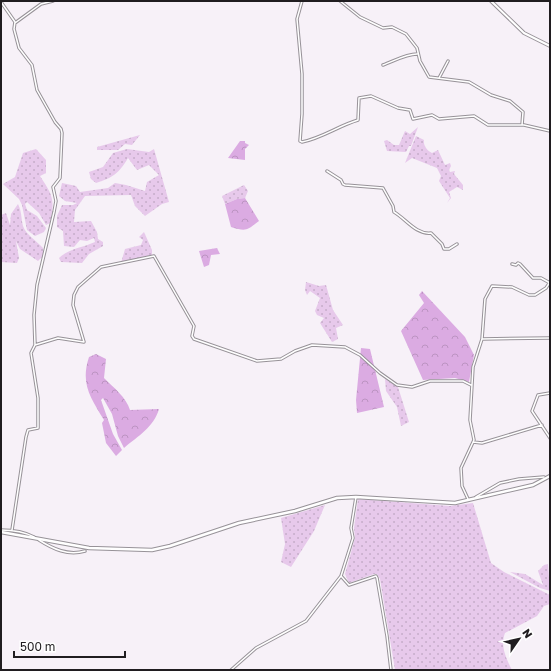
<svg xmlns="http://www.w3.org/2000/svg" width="551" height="671" viewBox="0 0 551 671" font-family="'Golos Text',sans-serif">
  <defs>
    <pattern id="grass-dots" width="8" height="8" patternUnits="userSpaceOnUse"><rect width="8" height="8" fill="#e7c9eb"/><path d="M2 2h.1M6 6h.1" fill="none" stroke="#c6acc9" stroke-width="1.8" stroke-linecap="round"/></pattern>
    <pattern id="forest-crowns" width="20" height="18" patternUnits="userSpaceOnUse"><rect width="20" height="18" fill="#dbabe2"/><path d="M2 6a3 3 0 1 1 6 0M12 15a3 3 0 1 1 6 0" fill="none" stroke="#bc93c2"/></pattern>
  </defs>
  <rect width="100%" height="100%" fill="#f7f1f8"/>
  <path fill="url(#grass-dots)" d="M418,127L411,146H409L406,152L387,151L384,141L387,140L394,145H399L405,131L410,134Z
    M140,135L132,145L125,144L118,150H97V147Z
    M416,136L424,140C423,145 427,151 432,153L438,150L445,165L450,163L451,166L449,170L450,172L455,171L454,174L463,185V190L457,187L449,192L451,198L447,203L450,198L439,181L441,176L437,168L412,158L405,163Z
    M36,149L46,160V173L40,176C53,196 55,199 50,223L46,225L39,213L27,202L25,204L27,210L37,216L46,228L44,232L35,236L27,230L22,205L19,199L3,184L15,177L23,153Z
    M127,149L149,152L154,149L169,202L162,204L145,216L135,206L131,195L85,196L75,210L74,222L91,221L97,232L98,239L103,242V246L89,254L82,263L61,262L59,258C70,248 82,248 95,242L94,238L87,241L80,240L74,247L64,246L63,231L57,227V216L62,205H73L77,203L65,201L59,196L62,183L76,186L80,192L108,188L115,183L126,185L145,191L147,182L159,175L149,165L137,170L128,158C119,173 113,178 96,183L91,179L89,172L103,167L113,153Z
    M244,185L248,191L245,198L237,199L225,204L222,196Z
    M18,204C22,212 21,219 23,226C26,235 37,241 43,248V256L38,261L20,249L16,241L19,258L17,263L1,262V215L6,213L10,225L11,214Z
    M144,232L152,250V255L121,263L125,249L141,245L143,240L139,237Z
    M306,282L319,286L326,285L333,310L343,325L336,328L338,339L332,342L320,323L324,318L317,315L315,311L320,298L310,291L307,295L305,290Z
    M385,379L398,387L409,422L401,426L397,407L386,391Z
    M358,499L450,506L473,503L491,563L504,572L550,595V604L544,606L537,616L505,633C500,646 506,658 512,670H395L380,579L377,574H374L349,583L345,574L355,538L354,528Z
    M325,505L314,531L291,567L281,562L285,544L281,518Z
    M548,564L550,591L540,588L510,572L525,574L543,585L538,571L544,565Z"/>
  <path fill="url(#forest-crowns)" d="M240,141H245V143L249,145L245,149V160L228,158Z
    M245,198L259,221C247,230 247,232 231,227L225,204L237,199Z
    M217,248L220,254L211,255L209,265L204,267L199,251Z
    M422,291L465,337L474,355L469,382L455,378L423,380L401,331L424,303L419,295Z
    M361,348L370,349L384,407L357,413L356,400Z
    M96,354L106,359L104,378C114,388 126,397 130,410L159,409C154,427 138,436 124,448L118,436L112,414L103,398L101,400L113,434L122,450L116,456L106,443L102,423L104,420C91,398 80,384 89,357Z"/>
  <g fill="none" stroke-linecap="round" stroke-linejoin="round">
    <g stroke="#979298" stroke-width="3.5">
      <path id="minor" d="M302,1L297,19L302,74V114L300,141L302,142C322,138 338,126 358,120L359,98L371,96L398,108L410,110L413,119L432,115L439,119L474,116L488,125H524L550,131
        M340,1L360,17L383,28L392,27L406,34L417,48L420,61L429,77L469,82L491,95L510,101L523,112L522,125
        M1,2L15,22L14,29L19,48L32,65L37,90L55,122L61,129L62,133L60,178L53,187L56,201L54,212L37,285L34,315L35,345L31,353L38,398V428L28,430L26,437L12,530
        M15,23L41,4L53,1
        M383,65C394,61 406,54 417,54
        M439,78L448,61
        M327,171L341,180L343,184L345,185L383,188L393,206L394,212C405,218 416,235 431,233L442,244L444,249H449L457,244
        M512,264L516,265L518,263L520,264L533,278H541L550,283
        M482,339L550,338
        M35,345L58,338L84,342L73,305L74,295L78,287L101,267L154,256L194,326L192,336L194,339L257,361L281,359L295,351L312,345L345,347L360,355L380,373L397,385L412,387L430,381H463L471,385
        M550,393L538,395L532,411L550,438
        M473,442L482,443L542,425
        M476,497L500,483L519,479L544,477
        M468,499L462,486L461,468L474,440L470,420L473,367L482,339L485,299L492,286L512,287L529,295H535L546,288L550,282
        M1,530C13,530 23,531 34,537
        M39,540C53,549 68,556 85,551
        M341,576L349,585L376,576L377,578L387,636L391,670
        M231,670L256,648L306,621L341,576L353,538L351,528L356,497"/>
    </g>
    <g stroke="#979298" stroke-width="4">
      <path id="tertiary" d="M491,1L524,33L550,46"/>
    </g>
    <g stroke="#979298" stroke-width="4.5">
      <path id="secondary" d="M1,532L89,548L152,550L170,546L239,523L295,511L337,498L356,497L455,503L533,485L550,476"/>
    </g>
    <use href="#minor" stroke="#fff" stroke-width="1.5"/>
    <use href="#tertiary" stroke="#fff" stroke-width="2"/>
    <use href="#secondary" stroke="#fff" stroke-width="2.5"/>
  </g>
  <rect width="551" height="671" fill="none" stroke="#201d20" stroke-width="4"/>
  <g transform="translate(519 639) rotate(56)" stroke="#ffffff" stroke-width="3" paint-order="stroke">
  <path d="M0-3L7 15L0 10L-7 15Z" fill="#201d20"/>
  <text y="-6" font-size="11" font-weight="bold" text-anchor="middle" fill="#201d20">N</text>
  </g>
  <path d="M14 651v6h111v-6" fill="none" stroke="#201d20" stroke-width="2"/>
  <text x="20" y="651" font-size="12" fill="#201d20" stroke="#ffffff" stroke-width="3" paint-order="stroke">500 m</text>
</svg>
